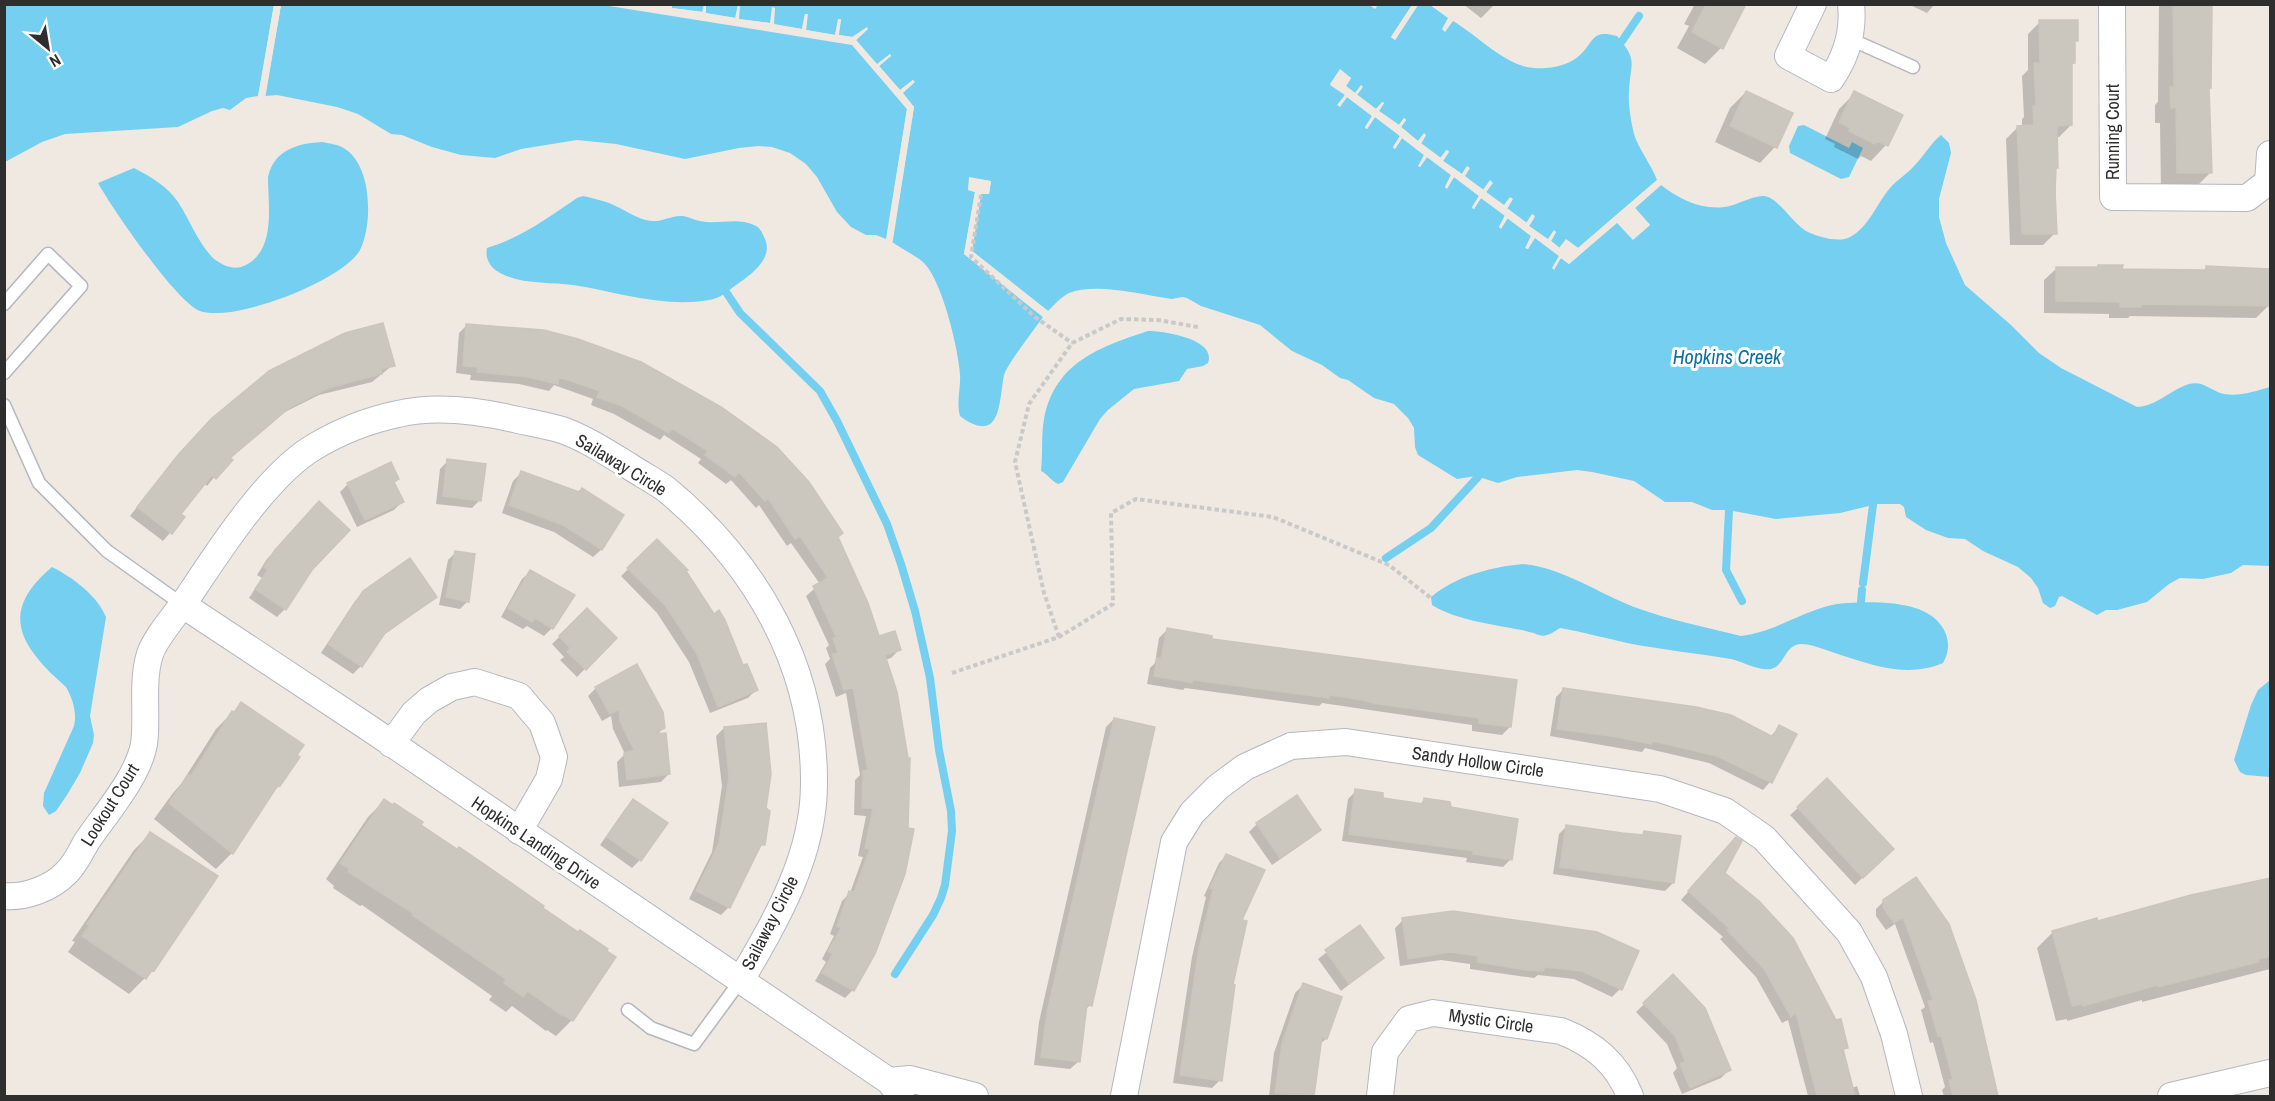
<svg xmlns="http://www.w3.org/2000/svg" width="2275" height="1101" viewBox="0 0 2275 1101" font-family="'Archivo Narrow',sans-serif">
  <rect width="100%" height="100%" fill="#efe9e1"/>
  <path fill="#75cff0" d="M603,4L852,44L907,109L886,239L876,235H866L851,227L837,212L817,177L806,164L790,153L772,147L758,146L739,148L685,159L616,144L577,140L521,149L495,158L461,155L432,147L402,135L391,134L358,114L337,107L277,95L265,96L281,5Z
    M740,4H1368L1375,9L1378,5H1412L1391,37L1395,40L1418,5H1430L1448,18L1442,29L1445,32L1453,21C1475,34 1499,59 1523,66C1541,71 1566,68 1580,55C1595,41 1591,29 1617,36C1639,61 1630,63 1629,92C1628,104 1631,122 1634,134C1639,150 1651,164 1657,180L1578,248L1566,240L1560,248L1551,241L1556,232L1554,231L1548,240L1529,226L1535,217L1527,223L1507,208L1512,199L1504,206L1486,192L1492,183L1490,181L1484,190L1464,176L1467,166L1462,174L1443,161L1449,152L1446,150L1441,158L1421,143L1426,135L1424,134L1418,141L1401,127L1406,120L1404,118L1399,125L1379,111L1384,103L1382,102L1376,109L1346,86L1351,78L1340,70L1330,85L1345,95L1338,105L1340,106L1347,97L1372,116L1365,127L1367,129L1375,117L1400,136L1393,147L1395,149L1402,138L1424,155L1419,166L1420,167L1427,157L1451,175L1445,187L1447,188L1454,177L1479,196L1472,207L1474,209L1481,198L1505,216L1499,227L1501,228L1507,218L1531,236L1526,248L1528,249L1534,237L1559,256L1553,268L1561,258L1569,264L1617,222L1633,239L1650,225L1635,208L1661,185C1681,201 1708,213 1733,205C1743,202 1753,196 1764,196C1780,198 1793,226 1810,233C1820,237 1839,243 1850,237C1869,227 1877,203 1890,188C1897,180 1907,174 1914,166C1924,156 1930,144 1941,135L1949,143L1951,153L1939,199V217L1946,243L1965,285L2011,325L2039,353L2061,368L2137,407C2157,406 2170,390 2189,384C2203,380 2211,391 2224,394C2239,397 2256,391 2270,387V566L2243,565L2231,573L2203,579L2180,578L2169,584L2147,602L2117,610H2106L2097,615L2062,596L2059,597L2055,606L2050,608L2043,603L2038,588L2031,578L2018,567L1983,551L1965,539L1948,538L1926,530L1906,517L1904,507L1900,504H1877L1840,513L1776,519L1728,510H1712L1692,502H1665L1634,481L1592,472L1577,470L1517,477L1498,483L1476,476L1457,479L1418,455L1415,447L1414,428L1408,418L1394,404L1374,398L1348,380L1340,378L1322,365L1292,351L1260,325L1201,306L1187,298L1182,297L1172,299C1143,295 1096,282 1069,293C1061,297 1054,305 1048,311L972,251L981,193L989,194L991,181L970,178L968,190L975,192L964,254L1043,317C1034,330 1008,363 1004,375C1001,388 1001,417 990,424C980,430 968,422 960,416C956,402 961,388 960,374C958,347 942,281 924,263C915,255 902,249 892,242L914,107L902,93L914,82L913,80L900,90L879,66L891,56L890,54L877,65L856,40L868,29L853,37L838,35L841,20L839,19L835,35L806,30L807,14H805L802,29L776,25L773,24L775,8H773L770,23L738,19Z
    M5,5H274L258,96L246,98L230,110L223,108L212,111L178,127L65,134L42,142L5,162Z
    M672,5H704L703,12L672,8Z
    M706,5H738L736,18L705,13Z
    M1804,125L1849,148L1852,142L1863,148L1849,177L1841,179L1790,153L1789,146L1798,126Z
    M323,142C330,144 338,144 345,149C372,166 373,224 360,250C343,281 233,323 200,311C176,302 112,208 98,183L134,168C151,177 167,186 178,202C190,220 197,241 212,257C218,263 231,270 241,267C277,254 268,207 268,177C274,150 298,143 323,142Z
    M583,196C592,198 601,200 609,203C624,209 636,219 651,221C662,222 672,215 683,216C689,217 694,220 700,221C718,225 737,217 754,225C759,227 761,230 763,235C776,257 753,273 736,285C728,291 719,299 709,300C663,308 618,292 573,285C549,282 518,285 497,271C489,266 485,257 487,248C521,238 549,217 577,198Z
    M1148,331C1164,331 1217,339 1208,363L1203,366L1187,369L1179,381L1134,389L1108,410L1100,419L1063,482L1058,484C1050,480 1048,474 1041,471C1043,454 1041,435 1044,419C1055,362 1100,347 1148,331Z
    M1523,564C1562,568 1598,593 1634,607C1669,620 1705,627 1741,636C1774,632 1801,612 1832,605C1853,601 1895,601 1915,608C1940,615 1957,639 1943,663C1905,679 1869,664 1832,652C1823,649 1811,644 1801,644C1784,645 1785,666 1771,669C1758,671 1744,662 1731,659C1697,653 1662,650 1627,643C1605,638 1583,632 1560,628C1550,634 1545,639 1534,633C1503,625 1458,622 1432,605L1431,597C1456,576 1491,567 1523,564Z
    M52,567C72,577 97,595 106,617L90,716L94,735L93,743L80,773L67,795L56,811L49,815L43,806L44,793L74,726C77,713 73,699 66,687C17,644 0,611 52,567Z
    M2269,681L2270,777L2246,775L2240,772L2234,760L2251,705L2258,690Z"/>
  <path fill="#efe9e1" d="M274,4L277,5L261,97L258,99Z
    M278,4L281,5L265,99L262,96Z
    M622,4L854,42L910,108L888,241L886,242L907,109L852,45L603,5Z
    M649,4L668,6L672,5V8L702,12L704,5H706V13L735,18L738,5H740L739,19L770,23L772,7L775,8L774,24L802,29L805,14H808L806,30L835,35L838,19H841L839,35L852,37L867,27L868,29L856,40L877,64L890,54L891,56L879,66L900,90L913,80L915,82L903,93L914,107L892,246L889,242L911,108L853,40L652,7Z
    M1412,5H1418L1395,40L1391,37Z
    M1340,69L1351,78L1346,86L1355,93L1361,85L1363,87L1357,95L1376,109L1383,102L1384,103L1379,111L1399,125L1404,118L1406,120L1401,127L1418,141L1424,133L1426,135L1421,144L1440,158L1447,150L1449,151L1443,161L1462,174L1467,166L1470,168L1465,176L1483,190L1490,180L1493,183L1486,192L1504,205L1510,197L1513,199L1507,209L1526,223L1532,214L1535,216L1529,226L1548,239L1554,230L1556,232L1551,241L1559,248L1566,239L1578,248L1657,180L1659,182L1579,251H1576L1566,244L1559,251L1355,97L1343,87L1347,78L1341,74L1334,84L1569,260L1616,220L1633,235L1646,224L1632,210V206L1659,183L1661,185L1635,208L1650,225L1633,240L1617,223L1569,264L1561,258L1554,270L1552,268L1559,256L1535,238L1528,249L1525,248L1531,236L1508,218L1501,229L1499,227L1505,215L1481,198L1474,209L1472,208L1479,196L1454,177L1447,189L1445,187L1451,175L1427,157L1420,167L1418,166L1424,155L1402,138L1395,149L1393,147L1400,136L1375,117L1367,129L1365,128L1372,116L1347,97L1340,107L1337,105L1345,95L1330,84Z
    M969,177L991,181L989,194H981L972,251L1048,311L1046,314L969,252L978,192L981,190L986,191L987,184L972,181L971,188L977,189L978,192L967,253L1045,314L1043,317L964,254L975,192L968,190Z"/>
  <path fill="#0003" d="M1463,4H1495L1481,18Z
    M1695,4H1743L1721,48L1705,64L1677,48L1689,26L1684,24Z
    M1908,4H1935L1927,13Z
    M2159,4H2211L2210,87L2208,89L2211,172L2195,188L2161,189L2160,123H2155V105L2158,102Z
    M2040,22L2077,40L2073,44L2074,63L2070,66L2071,125L2059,137H2056L2055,233L2043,245H2010L2006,139L2018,127H2022V119L2024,117L2022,76L2028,70V34Z
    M1746,92L1775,147L1760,163L1715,142L1730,108Z
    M1855,93L1886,145L1871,161L1861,156L1858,159L1834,147L1835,144L1825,139L1839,109Z
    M2057,268L2203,271L2206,268L2268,306L2256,318L2130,316L2128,318H2109V314L2044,313V280Z
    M467,325L543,332L836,538L878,638L899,650L891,658L885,660L895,692L853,990L845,998L815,981L826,962L822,959L834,936L830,934L842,901L850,893L863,857L858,856L866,816L854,815L855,780L860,775L846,693L836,697L825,664L830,659L826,648L829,645L806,596L820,584L791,543L787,546L759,505L756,508L731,480L726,484L698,463L701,459L664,435L660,440L614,414L591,405L593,399L554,385L549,391L519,384L470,380L471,375L456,373L459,333Z
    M393,365L372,382L319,395L279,415L229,459L207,486L204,483L179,515L183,518L163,541L130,516L170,465L212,420Z
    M448,461L480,500L472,508L436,504L440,469Z
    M521,473L622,516L601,550L593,557L554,532L502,513L513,481Z
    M397,479L393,483L402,502L394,510L357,527L340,492L348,484Z
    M311,511L285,609L277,617L249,598L262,578L257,575L267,559Z
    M657,541L684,571L756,690L748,698L710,713L689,662L657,613L621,576Z
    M456,552L468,601L460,609L439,605L448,560Z
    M530,572L552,628L544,636L527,626L523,629L501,617L522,579Z
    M364,593L435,596L427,604L381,637L361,666L353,674L321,653L355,601Z
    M587,610L615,638L577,677L560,660L564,657L552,644Z
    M1167,630L1210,641L1510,727L1502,735L1472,731V725L1322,703L1319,706L1185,688L1183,690L1147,684L1150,668L1155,663L1159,638Z
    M596,688L664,728L656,735L669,774L661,782L619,787L617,762L625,754L613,729L611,716L602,721L588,696Z
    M1564,689L1770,737L1779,727L1795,735L1770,782L1763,790L1709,763L1645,748L1642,752L1550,736L1556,697Z
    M241,704L279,786L269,796L232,853L216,869L154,819L173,793L181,784L216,729Z
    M1114,719L1090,1005L1084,1011L1078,1062L1070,1069L1034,1065L1039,1022L1106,727Z
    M724,728L764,809L763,844L756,852L729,907L721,915L689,899L712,852L722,786L716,736Z
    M1356,791L1381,799L1419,805L1424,800L1449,808L1511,859L1503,867L1466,862L1467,858L1342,841L1348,799Z
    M384,801L541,908L572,1020L556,1036L547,1030L546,1031L512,1006L506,1012L489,1000L492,996L362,905L360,906L333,888L334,886L326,879L368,817Z
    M633,801L640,860L632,868L600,845L625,809Z
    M1798,808L1892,849L1855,885L1790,815Z
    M1257,824L1319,830L1311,838L1272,865L1249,832Z
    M1567,826L1641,836L1645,833L1673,883L1665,891L1553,874L1559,834Z
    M150,834L216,876L145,978L129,994L68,952L75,942L72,941L134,850Z
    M1728,846L1724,873L1847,1047L1842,1052L1852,1088L1857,1086L1860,1096H1808L1788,1020L1782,1023L1756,977L1720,939L1723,937L1681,900Z
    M1227,855L1240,921L1220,1080L1212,1088L1173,1083L1192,957L1206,897L1204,896L1219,863Z
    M1916,879L1996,1094L1994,1096H1944L1942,1090L1945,1087L1933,1042L1930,1043L1921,1010L1925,1007L1895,924L1886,930L1876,916V909L1884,901Z
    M2270,879V969L2142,1002V1000L2067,1021V1019L2056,1021L2037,948L2053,932Z
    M1403,920L1637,951L1620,989L1612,997L1574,979L1538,975L1534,978L1470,969V964L1441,960L1400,966L1395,928Z
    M1359,927L1382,958L1341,991L1318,959Z
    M1673,976L1729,1070L1721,1078L1682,1094L1673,1073L1677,1068L1667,1044L1636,1012Z
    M1303,985L1326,1039L1319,1045L1313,1096H1269L1274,1053L1295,993Z"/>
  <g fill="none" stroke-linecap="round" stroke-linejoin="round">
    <path stroke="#75cff0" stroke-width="8" d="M1622,41L1639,16
      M726,292L740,313L820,391L837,421L887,524L901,564L915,611L930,678L939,750L951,811L952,831L945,885L941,898L933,915L895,974
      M1729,510L1726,570L1742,601
      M1386,558L1431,528L1478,477
      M1863,583L1873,505
      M1861,602L1862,590"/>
  </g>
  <path fill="#cbc7bf" stroke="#cbc5ba" stroke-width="1.5" d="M1706,4H1746L1723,49L1692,32Z
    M2173,4H2212L2211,88H2209L2212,173H2177L2176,107L2171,108L2170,87H2174Z
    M2039,20H2078V41H2075V63H2072V125L2057,126L2058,168H2056L2055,191L2057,234H2022L2017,126L2034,125L2033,106H2036L2034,63H2040Z
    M1746,91L1793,113L1777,148L1730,126Z
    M1854,91L1903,115L1888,146L1877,141L1875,144L1849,131L1850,128L1839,122Z
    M2098,265H2123L2122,269L2206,270V266L2269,269V306L2141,304V307H2120V302L2056,301V267H2098Z
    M383,323L395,366L381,369L382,374L328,388L289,408L230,458L233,460L216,479L212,475L181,514L185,517L172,534L137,507L178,455L211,419L269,371L345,333Z
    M466,324L544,330L578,339L641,362L721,407L777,447L809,482L843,533L838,537L868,603L879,636L895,631L901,650L885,655L897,692L908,758H910L908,828L914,829L905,874L875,954L854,991L822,973L833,954L828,951L841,928L837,926L849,891L854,892L870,849L865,848L873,808H862L863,771L868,770L853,687L844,690L832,654L838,653L833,638L836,637L813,586L828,578L800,536L795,539L768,498L765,501L739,472L735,477L705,455L708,451L672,428L669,433L622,406L597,397L600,391L559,377L558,384L528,377L477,372L478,367L463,366Z
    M447,459L486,464L481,501L443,496Z
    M391,462L399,479L394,482L404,502L365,520L347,483Z
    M521,471L579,492L582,488L624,515L602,550L563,525L509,505Z
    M319,501L350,530L312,570L286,610L255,589L268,570L264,567L275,550Z
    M657,539L688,570L686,571L714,614L719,610L725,620L743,665L747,664L758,690L718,707L697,654L665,605L627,568Z
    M455,551L475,554L469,602L446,597Z
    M410,558L437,597L385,633L362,667L328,644L363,591Z
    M530,570L575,595L553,629L535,618L532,622L508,608Z
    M587,608L617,638L586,670L567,652L570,648L559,636Z
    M1167,628L1212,636V639L1517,680L1511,727L1479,723V718L1378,704L1356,699L1329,695V698L1193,680L1192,683L1154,676L1157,658L1161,659Z
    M637,664L663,712L665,728L651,734L666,733L670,774L627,780L624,753L634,750L620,721L619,709L610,714L595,687Z
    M1563,688L1696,707L1731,715L1773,737L1779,725L1797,734L1772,783L1717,756L1652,741V744L1611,736L1557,729Z
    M241,702L304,745L297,755L300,757L280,786L278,785L233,854L169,803L188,775L191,776L232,711L234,713Z
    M1114,718L1155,727L1092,1006L1087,1004L1080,1062L1041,1057L1047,1013Z
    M766,723L771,774L766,808L770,811L765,845H761L730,908L696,891L719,843L729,777L724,727Z
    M1827,778L1894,849L1863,878L1797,807Z
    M1355,789L1383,793V798L1423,804L1424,798L1450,802L1451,807L1518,819L1512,860L1473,854L1474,851L1349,834Z
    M1297,795L1321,830L1280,858L1256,823Z
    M384,799L393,805L394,803L423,822L421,825L457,849L459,847L487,866L544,906L543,908L578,932L580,930L608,949L607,951L616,957L573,1021L564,1015L563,1016L527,991L523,997L504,983L506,979L412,915L413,913L348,872L349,869L340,863Z
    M633,799L668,823L641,861L607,837Z
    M1566,825L1622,833L1643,835L1644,831L1681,836L1674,883L1560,867Z
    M150,832L218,876L154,971L152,970L146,979L82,936L89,926L87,924Z
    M1736,837L1742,841L1725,873L1759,901L1793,938L1836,1020L1841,1019L1848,1048L1843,1049L1855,1096H1817L1796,1013L1791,1017L1764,969L1727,930L1729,928L1688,891Z
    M1226,854L1265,870L1242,920L1247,921L1233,984L1235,985L1222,1081L1180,1075L1199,948L1213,889L1210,888Z
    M1916,877L1949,924L1976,1000L1998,1096H1953L1949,1080H1953L1941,1035L1938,1036L1928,1001L1933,1000L1903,917L1894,923L1883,907V900Z
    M2271,878V956L2259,959V962L2158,987L2157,985L2083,1006L2082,1004L2072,1006L2052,931L2097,918L2098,921L2191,895Z
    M1453,911L1597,932L1639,951L1622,990L1582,971L1545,967L1543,971L1526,970L1477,962L1478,956L1450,952L1408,959L1402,918Z
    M1360,925L1384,958L1349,984L1325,950Z
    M1673,974L1705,1008L1731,1070L1690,1088L1680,1064L1685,1061L1675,1036L1643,1003Z
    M1303,983L1342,997L1327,1039L1322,1037L1314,1096L1275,1093L1282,1044Z"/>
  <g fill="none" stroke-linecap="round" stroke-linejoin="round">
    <g stroke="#b4b7c1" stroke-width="15">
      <path id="lane" d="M1850,39L1913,67
        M4,304L48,254L81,286L4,373
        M4,405L39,483L107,551L183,605
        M628,1010L651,1028L694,1044L741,980"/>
    </g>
    <g stroke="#b4b7c1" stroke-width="28">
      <path id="street" d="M1813,4L1788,56L1831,79C1846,57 1854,32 1851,4
        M2112,4L2113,197L2247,198L2268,182L2270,154
        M183,605L369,728L889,1081L901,1096
        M391,744L414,713L429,700L452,687L475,682L519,696L542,723L554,757L549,779L519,831
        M4,896C25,898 52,888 66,873C75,865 81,851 87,841C106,813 138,777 144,744C148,716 141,682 150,654C155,638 178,612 188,597C218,552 267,475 314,447C339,432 369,420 398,414C436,405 480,411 518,420C532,423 548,426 562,430C585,438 608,453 629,466C641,474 655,481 667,490C756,564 815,666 814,784C814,856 776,920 741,980
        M889,1081L910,1079L975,1096
        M1124,1096L1174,842L1192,813L1218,787L1245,767L1291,746L1346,742L1660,789L1725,811L1764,838L1849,932L1874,977L1894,1034L1909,1096
        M1380,1096L1385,1052L1409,1019L1433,1013L1561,1031C1594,1044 1617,1063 1630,1096
        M2171,1096L2270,1073"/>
    </g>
    <path stroke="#c9c9c9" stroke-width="4" stroke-dasharray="4.5 3" stroke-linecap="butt" d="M981,195L971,257L1035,317L1072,343
      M1059,637L1044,593L1015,462L1029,404L1072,343L1121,319L1158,320L1198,327
      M952,673L1059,637L1113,604L1111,513L1136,499L1273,517L1389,565L1431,598"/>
    <use href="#lane" stroke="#fff" stroke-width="12"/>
    <use href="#street" stroke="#fff" stroke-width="26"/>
  </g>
  <g text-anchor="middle" stroke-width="6" stroke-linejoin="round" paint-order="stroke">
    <g font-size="18" fill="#2e2e2e" stroke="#fff">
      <text transform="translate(2113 132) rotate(-90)" y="6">Running Court</text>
      <text transform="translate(621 465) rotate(31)" y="6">Sailaway Circle</text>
      <text transform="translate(1478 762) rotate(8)" y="6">Sandy Hollow Circle</text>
      <text transform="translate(110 805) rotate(-58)" y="6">Lookout Court</text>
      <text transform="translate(536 843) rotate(34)" y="6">Hopkins Landing Drive</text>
      <text transform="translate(770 923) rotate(-63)" y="6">Sailaway Circle</text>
      <text transform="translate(1491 1021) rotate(8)" y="6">Mystic Circle</text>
    </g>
    <g font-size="20" font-style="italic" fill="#0d6fa3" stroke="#fff">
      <text x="1727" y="364">Hopkins Creek</text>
    </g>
  </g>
  <rect width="2275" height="1101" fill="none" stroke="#2e2e2e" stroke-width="12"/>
  <g transform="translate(48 48) rotate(150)" stroke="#ffffff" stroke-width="4.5" paint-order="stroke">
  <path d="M0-4.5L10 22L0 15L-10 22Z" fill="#2e2e2e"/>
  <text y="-9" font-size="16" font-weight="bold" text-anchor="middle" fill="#2e2e2e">N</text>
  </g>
</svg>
